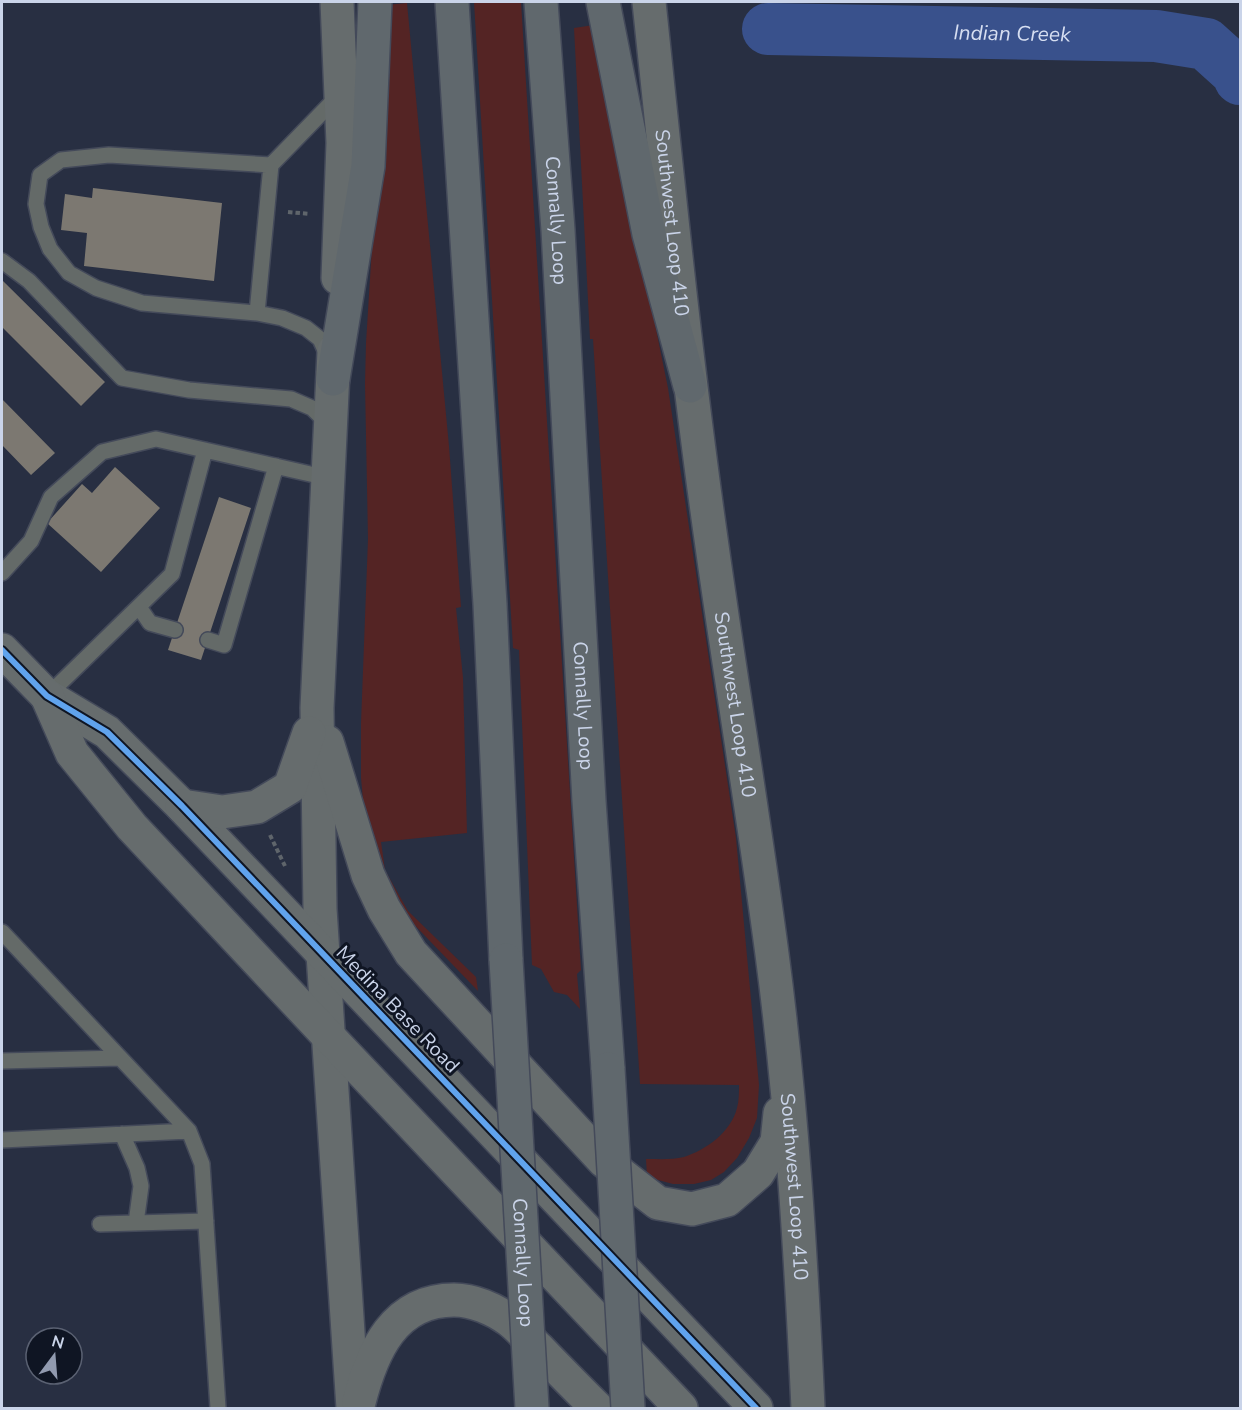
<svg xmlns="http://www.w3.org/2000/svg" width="1242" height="1410" viewBox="0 0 1242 1410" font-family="'Nunito Sans',sans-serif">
  <rect width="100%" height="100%" fill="#282f42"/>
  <path fill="#542424" d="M474,2H521L581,970L577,974L580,1009L567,995L554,992L541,969L532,965L519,650L513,648Z
    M407,3L449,446L461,607L456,608L463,678L467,833L381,842L385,870L408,911L476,977L478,991L401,911L366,833L361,778V723L368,539L365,384L366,343L387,5Z
    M594,25L668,388L736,838L759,1085L757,1118L749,1138L737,1158L724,1172L711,1180L694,1184H673L647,1177L646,1159C659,1159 672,1160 684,1157C706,1150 731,1132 737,1108C739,1101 739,1092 739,1085L640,1084L593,339H590L574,28Z"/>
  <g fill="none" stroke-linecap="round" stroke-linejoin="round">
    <path stroke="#39518c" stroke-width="52" id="s1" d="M768,29L1156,36L1206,44L1237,72L1240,79"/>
  </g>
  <path fill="#7c7871" d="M93,188L222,203L214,281L84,266L87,233L61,230L65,194L92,198Z
    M2,280L105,382L81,406L2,327Z
    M2,399L55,453L31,475L2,445Z
    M115,467L160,508L101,572L47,523L82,484L92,493Z
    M219,497L251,508L201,660L168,650Z"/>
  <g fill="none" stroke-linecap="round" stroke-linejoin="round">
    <g stroke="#444a5a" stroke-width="18">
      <path id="lane" d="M271,165L109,155L61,160L40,175L36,204L41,227L50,249L69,273L96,288L142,303L257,313L282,318L306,328L320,339L329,359
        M2,261L29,281L122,378L189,390L291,399L312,408L329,425
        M257,313L271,165L339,95
        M2,573L31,541L51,497L102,452L156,439L328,478
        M139,607L150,623L175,630
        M208,640L224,645L276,466
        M47,696L172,574L205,450
        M2,932L189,1131L202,1164L218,1408
        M2,1061L120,1058
        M122,1134L137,1168L141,1186L136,1223
        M2,1140L189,1131
        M100,1224L206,1221"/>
    </g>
    <g stroke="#444a5a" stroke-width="36">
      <g id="secondary">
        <path d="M337,2L343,143L338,278"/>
        <path id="s2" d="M649,2C668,183 686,365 712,546C731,682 754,818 772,954C792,1105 801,1257 808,1408"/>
        <path d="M334,351L317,708L320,909L353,1408"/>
        <path d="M2,650L47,696L107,732L182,806L756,1408"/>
        <path d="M47,696L72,753L132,827L329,1037L681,1408"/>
        <path d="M327,742L368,875L384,909L411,953L604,1161L658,1203L692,1209L727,1200L758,1173L777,1142L780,1113"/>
        <path d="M182,806L222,812L257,807L290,787L309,733"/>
        <path d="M359,1402C372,1351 394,1300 454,1300C473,1300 494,1309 509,1320C520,1328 529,1340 539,1349C558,1369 578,1389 597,1408"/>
      </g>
    </g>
    <g stroke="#444a5a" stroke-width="36">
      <g id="highway">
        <path d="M452,2L490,604L506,960"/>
        <path id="s3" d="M541,2L558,230L589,801L608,1069"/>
        <path d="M603,2L649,234L690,386"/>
        <path d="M333,379L368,166L375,2"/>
      </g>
    </g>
    <path stroke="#5f656b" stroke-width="4" stroke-dasharray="4.5 3" stroke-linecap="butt" d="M288,212L310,214
      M270,835L285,866"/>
    <use href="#lane" stroke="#646a68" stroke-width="15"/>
    <use href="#secondary" stroke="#666c6d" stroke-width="33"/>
    <use href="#highway" stroke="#60686d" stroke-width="33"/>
    <g stroke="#444a5a" stroke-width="36" stroke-linecap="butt">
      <g id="highway-bridge">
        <path id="s4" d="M506,960L532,1408"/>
        <path d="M608,1069L628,1408"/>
      </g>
    </g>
    <use href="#highway-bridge" stroke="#60686d" stroke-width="33"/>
    <g stroke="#0f1523" stroke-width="10">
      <path id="cycleway" d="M2,650L47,696L107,732L182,806L756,1408"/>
    </g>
    <use href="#cycleway" stroke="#60a3ed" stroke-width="6"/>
  </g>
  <g text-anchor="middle" stroke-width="6" stroke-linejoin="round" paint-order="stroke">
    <g font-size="20" fill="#cad4e9" stroke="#0f1523">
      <text dy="7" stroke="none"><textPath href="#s3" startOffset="219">Connally Loop</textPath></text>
      <text dy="7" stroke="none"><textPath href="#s2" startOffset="222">Southwest Loop 410</textPath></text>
      <text dy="7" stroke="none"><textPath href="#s2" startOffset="708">Southwest Loop 410</textPath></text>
      <text dy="7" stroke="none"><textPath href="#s3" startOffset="705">Connally Loop</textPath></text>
      <text transform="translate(398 1009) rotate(46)" y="7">Medina Base Road</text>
      <text dy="7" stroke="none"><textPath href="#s2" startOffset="1194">Southwest Loop 410</textPath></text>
      <text dy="7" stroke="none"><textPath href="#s4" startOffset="303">Connally Loop</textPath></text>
    </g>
    <g font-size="21" font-style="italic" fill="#d6def1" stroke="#0f1523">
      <text dy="7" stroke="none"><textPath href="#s1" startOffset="244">Indian Creek</textPath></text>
    </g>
  </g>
  <rect width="1242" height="1410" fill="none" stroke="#cad4e9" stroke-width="6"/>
  <g transform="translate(54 1356) rotate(16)"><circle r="28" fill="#0f1523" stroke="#5a6172" stroke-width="1.5"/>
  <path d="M0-4.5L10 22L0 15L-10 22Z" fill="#919aaf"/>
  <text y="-9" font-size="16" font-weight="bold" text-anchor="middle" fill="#cad4e9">N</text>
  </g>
</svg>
